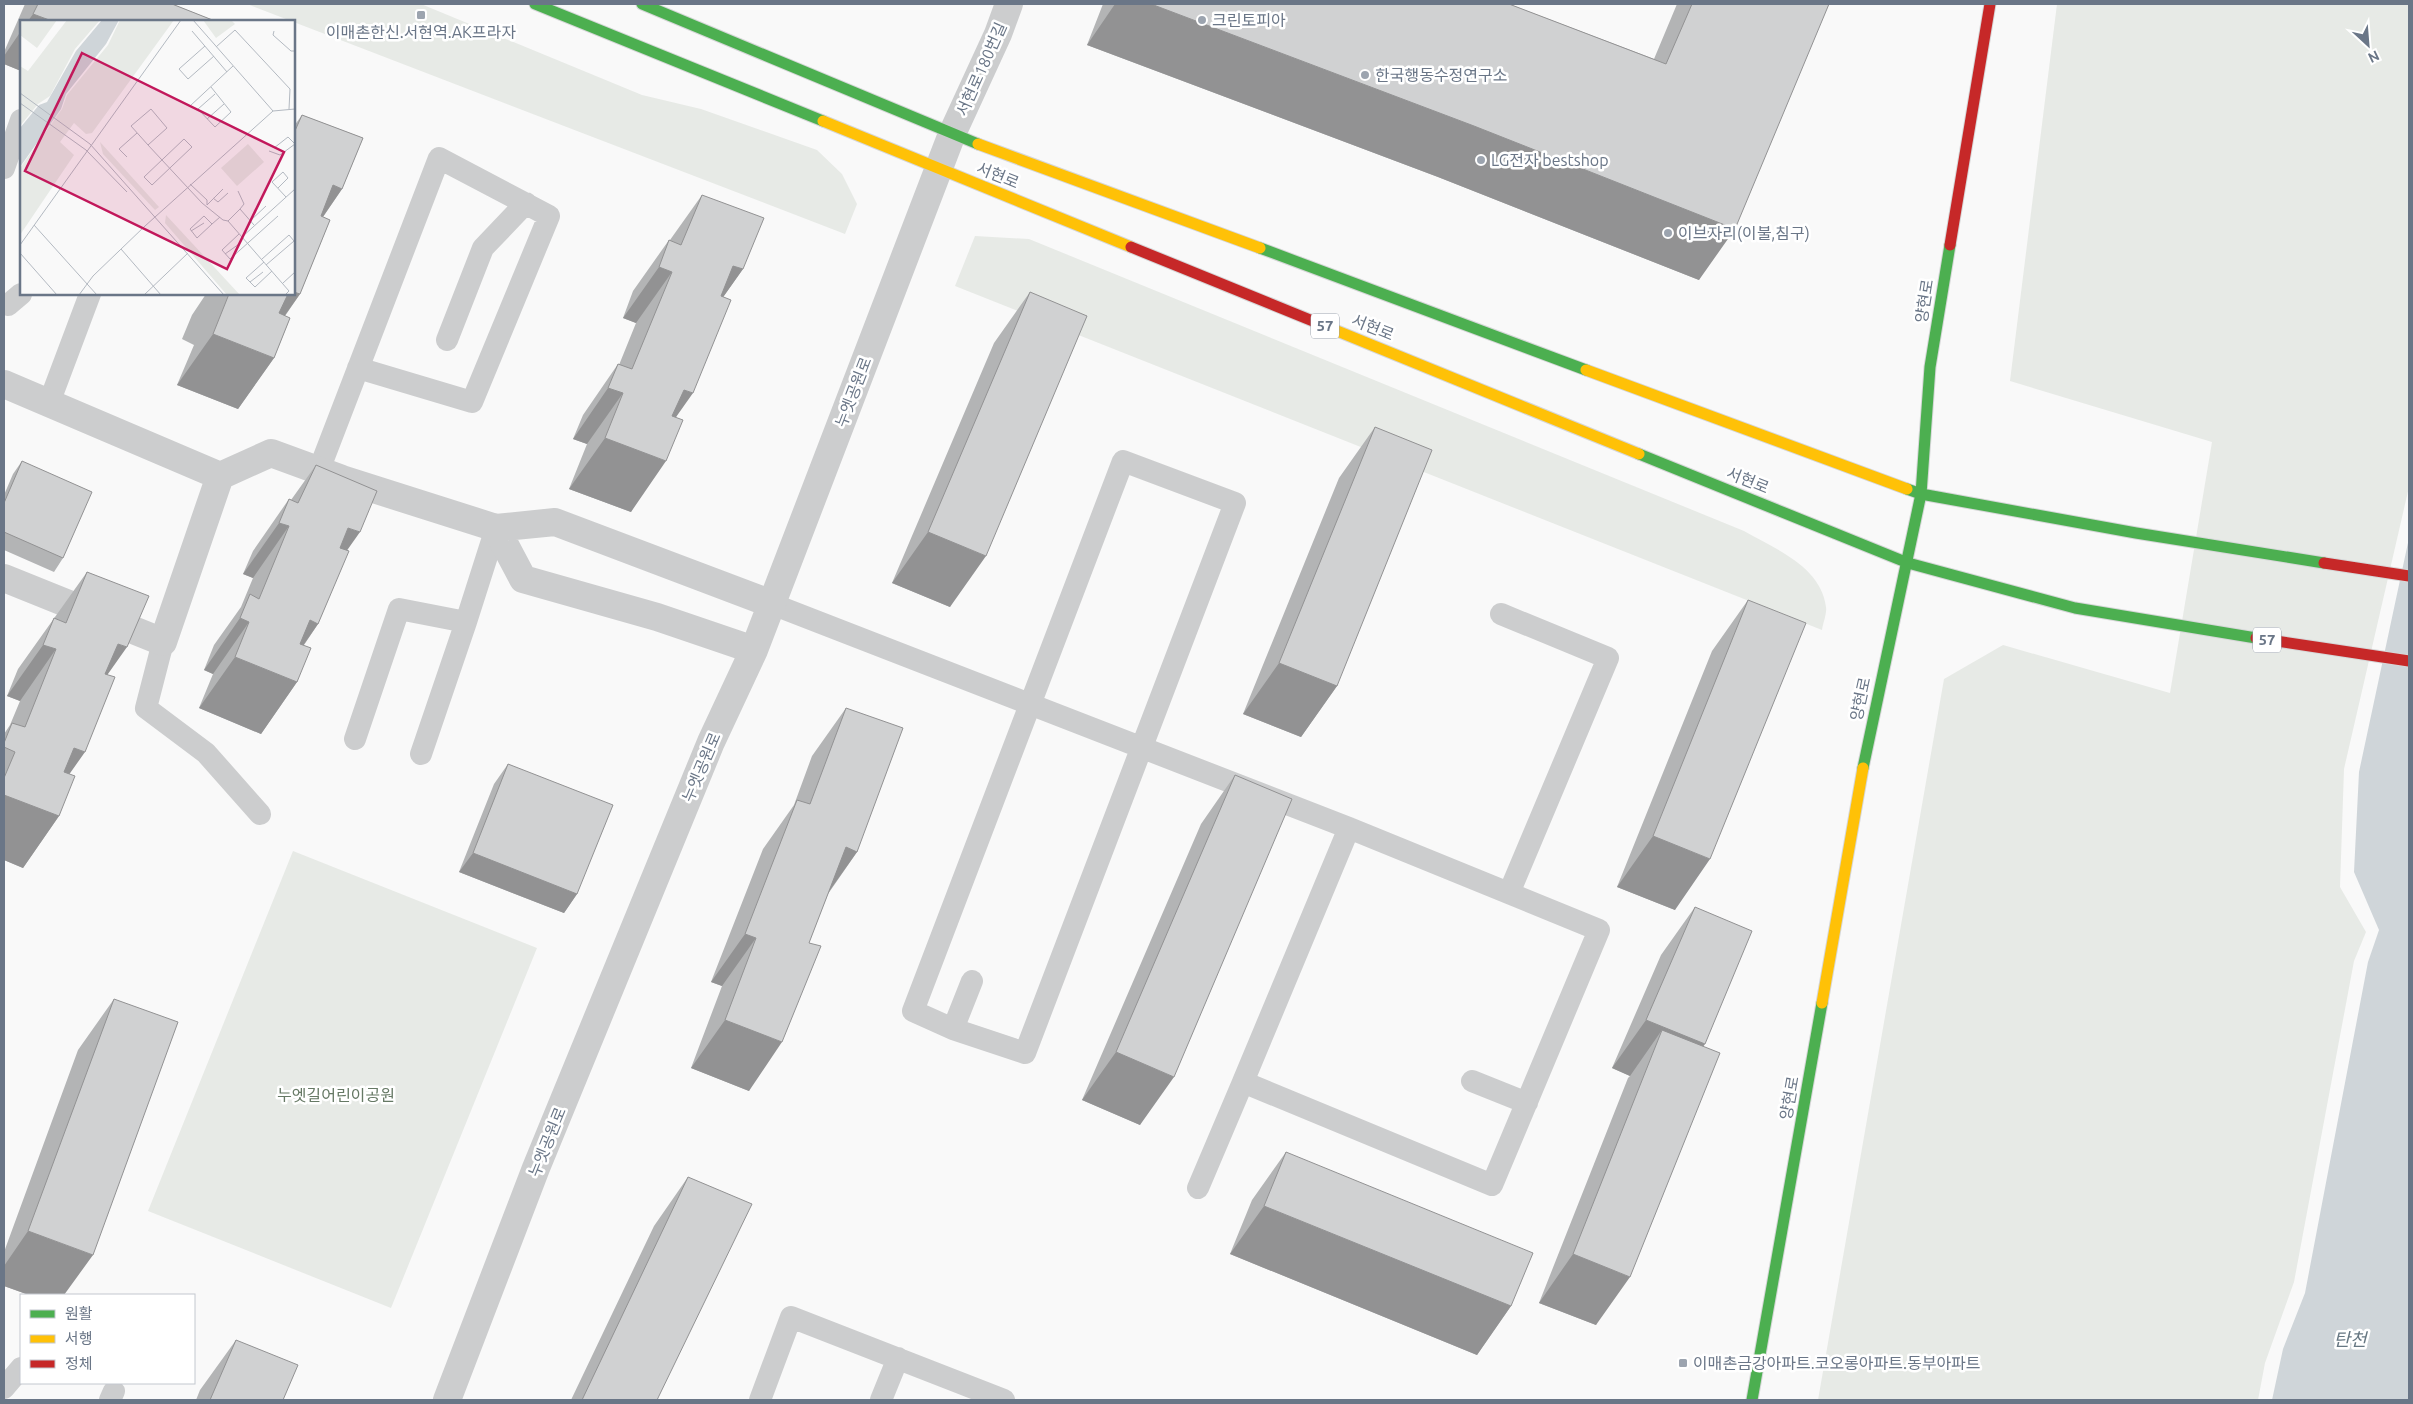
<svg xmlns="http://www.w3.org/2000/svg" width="2413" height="1404" viewBox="0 0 2413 1404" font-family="Ubuntu,'Noto Sans KR',sans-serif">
  <rect width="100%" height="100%" fill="#f9f9f9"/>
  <path fill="#e7eae6" d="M247,4H421L642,95L701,109L817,150L842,174L857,204L845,234Z
    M2057,4H2409V487L2344,769L2340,887L2366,932L2354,961L2294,1282L2265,1363L2258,1400H1818L1944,679L2003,645L2170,693L2212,442L2010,381Z
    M975,236L1029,239L1744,531C1775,549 1821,566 1826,607C1827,614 1823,623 1822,630L955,286Z
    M293,851L537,948L391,1308L148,1211Z"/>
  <path fill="#cfd5d9" d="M2409,538V1400H2272L2283,1349L2305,1293L2368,962L2379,930L2354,872L2359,772Z"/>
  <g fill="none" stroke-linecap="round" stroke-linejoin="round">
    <g stroke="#d6d7d8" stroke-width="13">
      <path id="fast" d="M535,4L823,121
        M642,4L978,144
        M1260,248L1586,370
        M1639,454L1908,563L2075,608L2256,638
        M1907,489L1921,494L2136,533L2324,563
        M1863,768L1921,494L1930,367L1950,245
        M1752,1400L1822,1003"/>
    </g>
    <g stroke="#d6d7d8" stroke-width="13">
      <path id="slow" d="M823,121L1131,247
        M978,144L1260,248
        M1325,326L1639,454
        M1586,370L1907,489
        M1822,1003L1863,768"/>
    </g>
    <g stroke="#d6d7d8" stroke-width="13">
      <path id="jam" d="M1950,245L1990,4
        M1131,247L1325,326
        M2324,563L2409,576
        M2256,638L2409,661"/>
    </g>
    <path stroke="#cccdce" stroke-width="22" d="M4,168L21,120
      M8,305L21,294
      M447,340L483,248L526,203
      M49,403L90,294
      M1123,461L1235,503L1025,1053L953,1029L913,1011Z
      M319,470L439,158L549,216L472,402L358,368
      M772,604L1349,828L1599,930L1492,1185L1243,1082L1349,828
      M1501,614L1608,658L1509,893
      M163,642L146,708L206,753L260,814
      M355,739L399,609L466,622
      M421,754L466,622L496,528
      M953,1029L972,981
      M1472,1081L1527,1103
      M1198,1188L1243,1082
      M4,1388L21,1368
      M110,1400L114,1391
      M760,1400L791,1317L1004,1400
      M881,1400L898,1358"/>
    <path stroke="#cccdce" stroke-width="28" d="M4,384L220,476L271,453L342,479L496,528L555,522L772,604
      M496,528L523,579L657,617L754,650
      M4,578L163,642L220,476
      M447,1400L536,1168L711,742L754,650L952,134L998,34L1009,4"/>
    <use href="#fast" stroke="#4caf50" stroke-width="11"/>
    <use href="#slow" stroke="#ffc107" stroke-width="11"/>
    <use href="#jam" stroke="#c62828" stroke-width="11"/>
  </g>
  <path fill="#b3b4b5" d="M25,4H172L215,21H21V71L4,64V52Z
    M1103,4H1509L1654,59L1677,4H1829L1699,280L1438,177L1087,45Z
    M302,115L363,138L342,189L323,217L330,220L300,294L285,316L290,318L274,358L238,409L177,385L194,345L182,339L192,315L206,294H294V126Z
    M702,195L743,269L723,297L676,417L631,512L569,489L587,444L573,439L583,415L618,364L619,365L636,323L623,318L633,291L669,240H670Z
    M1030,292L950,607L892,583L994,343Z
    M1375,427L1337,686L1301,737L1243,714L1339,478Z
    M22,461L63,558L54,572L4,550V495L13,474Z
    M316,465L347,550L318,624L304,645L297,682L261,734L199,708L213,674L204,670L214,645L241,607L253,578L243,574L253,551L289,499L291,500Z
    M87,572L108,675L69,774L59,816L23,868L4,860V734L10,725L20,701L7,696L18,669Z
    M1748,600L1675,910L1617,887L1712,651Z
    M846,708L857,852L828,894L749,1091L691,1068L722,986L711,982L763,849L794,805L812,756Z
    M508,764L577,894L564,913L459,872L494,784Z
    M1235,775L1140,1125L1082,1100L1201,824Z
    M1695,907L1703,1046L1596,1325L1539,1303L1628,1078L1630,1076L1612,1068L1661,955Z
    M114,999L29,1295L4,1286V1252L78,1050Z
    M1286,1152L1511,1306L1477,1355L1230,1254L1252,1200Z
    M688,1177L657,1400H571L654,1226Z
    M236,1340L283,1400H196L200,1390Z"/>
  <path fill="#929293" d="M1115,4H1151L1474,126L1735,229L1699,280L1438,177L1087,45Z
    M33,14L52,21H28Z
    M21,31V71L4,64V56Z
    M333,185L342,189L307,240Z
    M733,266L743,269L707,320Z
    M659,267L672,272L636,323L623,318Z
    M294,292L300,294L264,345L287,294H294Z
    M213,334L274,358L238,409L177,385Z
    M608,388L623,393L587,444L573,439Z
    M684,390L693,393L657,444Z
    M605,438L666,461L631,512L569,489Z
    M279,523L289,526L253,578L243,574Z
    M348,528L360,532L324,583Z
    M928,532L986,556L950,607L892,583Z
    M240,618L249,622L213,674L204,670Z
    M310,620L318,624L282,676Z
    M118,644L127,647L91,698Z
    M43,645L56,649L20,701L7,696Z
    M235,657L297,682L261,734L199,708Z
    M1279,663L1337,686L1301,737L1243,714Z
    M74,748L85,752L49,803Z
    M4,795L59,816L23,868L4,860Z
    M1653,836L1710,859L1675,910L1617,887Z
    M846,847L857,852L823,900Z
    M473,853L577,894L564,913L459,872Z
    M745,934L756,938L722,986L711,982Z
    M725,1020L782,1042L749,1091L691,1068Z
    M1646,1020L1705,1044L1671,1092L1662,1030L1630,1076L1612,1068Z
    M1116,1052L1174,1077L1140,1125L1082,1100Z
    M1264,1206L1511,1306L1477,1355L1230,1254Z
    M28,1231L93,1255L64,1295H29L4,1286V1266Z
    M1573,1254L1630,1277L1596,1325L1539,1303Z"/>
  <path fill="#d0d1d2" stroke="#929293" d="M38,4H172L215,21H52L33,14Z
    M1151,4H1509L1666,64L1692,4H1829L1735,229L1474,126Z
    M302,115L363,138L342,189L333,185L321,216L330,220L300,294L294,292V133Z
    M702,195L764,218L743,269L733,266L721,296L731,300L693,393L684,390L672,416L683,420L666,461L605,438L623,393L608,388L618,364L632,369L672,272L659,267L669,240L681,245Z
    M1030,292L1087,316L986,556L928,532Z
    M229,294H288L279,313L290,318L274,358L213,334Z
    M1375,427L1432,450L1337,686L1279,663Z
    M22,461L92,492L63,558L4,532V503Z
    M316,465L377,491L360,532L348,528L340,548L349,551L318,624L310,620L300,644L311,648L297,682L235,657L249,622L240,618L250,594L259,599L289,526L279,523L289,499L298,503Z
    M87,572L149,596L127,647L118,644L105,674L115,677L85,752L74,748L64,772L75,776L59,816L4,795V778L15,752L4,747V743L12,723L25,727L56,649L43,645L54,618L66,623Z
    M1748,600L1806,623L1710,859L1653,836Z
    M846,708L903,728L857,852L846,847L809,943L821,946L782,1042L725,1020L756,938L745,934L797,800L810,804Z
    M508,764L613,805L577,894L473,853Z
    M1235,775L1292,799L1174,1077L1116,1052Z
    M1695,907L1752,931L1705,1044L1646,1020Z
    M114,999L178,1022L93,1255L28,1231Z
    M1662,1030L1720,1053L1630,1277L1573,1254Z
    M1286,1152L1533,1253L1511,1306L1264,1206Z
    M688,1177L752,1204L657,1400H582Z
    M236,1340L298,1365L283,1400H210Z"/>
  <g fill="#9ca4af" stroke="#fff" stroke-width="2">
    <rect x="416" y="10" width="10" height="10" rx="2.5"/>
    <circle cx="1202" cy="20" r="5"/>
    <circle cx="1365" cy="75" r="5"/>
    <circle cx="1481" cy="160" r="5"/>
    <circle cx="1668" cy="233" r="5"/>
    <rect x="1678" y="1358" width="10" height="10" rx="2.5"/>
  </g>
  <g text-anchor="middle" stroke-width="5" stroke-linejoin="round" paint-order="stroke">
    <g fill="#fff" stroke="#979fab" stroke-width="1">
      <rect x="1311" y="313.5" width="28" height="25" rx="4"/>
      <rect x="2253" y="627.5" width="28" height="25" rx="4"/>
    </g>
    <g font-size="15" font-weight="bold" fill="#6a7687">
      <text x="1325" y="331">57</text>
      <text x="2267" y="645">57</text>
    </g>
    <g font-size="16" fill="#6a7687" stroke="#fff" text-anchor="start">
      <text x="1212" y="26">크린토피아</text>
      <text x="421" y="38" text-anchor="middle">이매촌한신.서현역.AK프라자</text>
      <text x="1375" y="81">한국행동수정연구소</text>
      <text x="1491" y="166">LG전자 bestshop</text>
      <text x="1678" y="239">이브자리(이불,침구)</text>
      <text x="1693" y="1369">이매촌금강아파트.코오롱아파트.동부아파트</text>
    </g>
    <g font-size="16" fill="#6a7687" stroke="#fff">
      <text transform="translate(981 69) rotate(-66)" y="6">서현로180번길</text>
      <text transform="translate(998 175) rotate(22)" y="6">서현로</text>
      <text transform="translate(1924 301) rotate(-81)" y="6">양현로</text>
      <text transform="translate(1373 327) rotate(22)" y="6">서현로</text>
      <text transform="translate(853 392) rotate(-69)" y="6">누엣공원로</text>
      <text transform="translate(1748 480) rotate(22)" y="6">서현로</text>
      <text transform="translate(1860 699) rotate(-78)" y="6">양현로</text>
      <text transform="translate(701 767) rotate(-67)" y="6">누엣공원로</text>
      <text transform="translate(1789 1098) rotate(-80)" y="6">양현로</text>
      <text transform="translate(547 1142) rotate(-68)" y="6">누엣공원로</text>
    </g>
    <g font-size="16" fill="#667965" stroke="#fff">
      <text x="336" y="1101">누엣길어린이공원</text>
    </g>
    <g font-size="18" font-style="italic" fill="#667782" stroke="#fff">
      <text x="2350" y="1346">탄천</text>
    </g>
  </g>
  <g transform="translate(20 20)">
    <rect width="275" height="275" fill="#f9f9f9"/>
    <path d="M0,0H37L17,28L0,15ZM47,0H80L55,29L30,76L18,84L0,106V46L8,51ZM100,0H154L72,113L66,114L54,103L40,122L54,135L0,215V148L42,89L47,75L88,25ZM183,0H211L215,4L196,18ZM80,122L139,187L135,190L83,134ZM228,124L244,142L217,166L201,148ZM146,195L220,275H207L145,203Z" fill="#e7eae6"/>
    <path d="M82,0H99L86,24L46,74L41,89L0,147V108L19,85L27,82L56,31Z" fill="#cfd5d9"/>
    <path fill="none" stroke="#b3b9c1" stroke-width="1" d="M173,0L253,91L275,89M172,11L207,52M254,11L253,15L271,31H275M185,26L159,49L168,59L194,36M196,27L215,10L270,69L269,89M191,67L211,92L195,107L178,89L195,74M0,73L70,124L204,275M0,83L66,130L107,172M170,86L213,46M187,99L204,84M164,119L172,127L132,165L124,157ZM128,125L147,108L131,89L111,106L128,125L182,183L203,200L208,201L269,271L265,275M254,128L268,117L275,124M249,131L260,135L275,124M107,137L99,129L117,113M170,164L187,180V185M258,168L268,158L263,152L252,162L266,177M218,171L224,184L220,189M193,178L198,182L208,173M187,185L203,169M208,201L220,189L234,205M230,201L246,186M192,204L184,196L170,209L177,218L192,204L200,197M14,205L77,275M171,211L184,203M219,214L202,230L210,239L258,196M222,217L275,169M0,225L161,0M101,229L141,275M0,233L37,275M205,234L219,224M242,239L269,215L274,221L246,245M244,242L226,258L235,267L252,251M230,262L243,252M263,263L275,252M59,275L73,256L125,206L253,91M124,275L168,233"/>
    <path fill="#c2185b" fill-opacity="0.15" stroke="#c2185b" stroke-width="2.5" d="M62,33L264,132L207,249L5,151Z"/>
    <rect width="275" height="275" fill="none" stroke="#6a7687" stroke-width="2.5"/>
  </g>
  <rect width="2413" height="1404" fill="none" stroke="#6a7687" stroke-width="10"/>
  <rect x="20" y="1294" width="175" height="90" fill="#ffffff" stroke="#c3c8cf"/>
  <rect x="30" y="1310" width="25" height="8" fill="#4caf50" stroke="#c3c8cf"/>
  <text x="65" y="1319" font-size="15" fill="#6a7687">원활</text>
  <rect x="30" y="1335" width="25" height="8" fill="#ffc107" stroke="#c3c8cf"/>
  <text x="65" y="1344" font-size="15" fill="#6a7687">서행</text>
  <rect x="30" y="1360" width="25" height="8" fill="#c62828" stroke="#c3c8cf"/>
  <text x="65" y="1369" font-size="15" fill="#6a7687">정체</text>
  <g transform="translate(2368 45) rotate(154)" stroke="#ffffff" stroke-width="4" paint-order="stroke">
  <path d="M0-4L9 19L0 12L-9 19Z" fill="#6a7687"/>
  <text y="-8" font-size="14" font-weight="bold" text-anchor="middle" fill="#6a7687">N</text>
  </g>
</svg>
